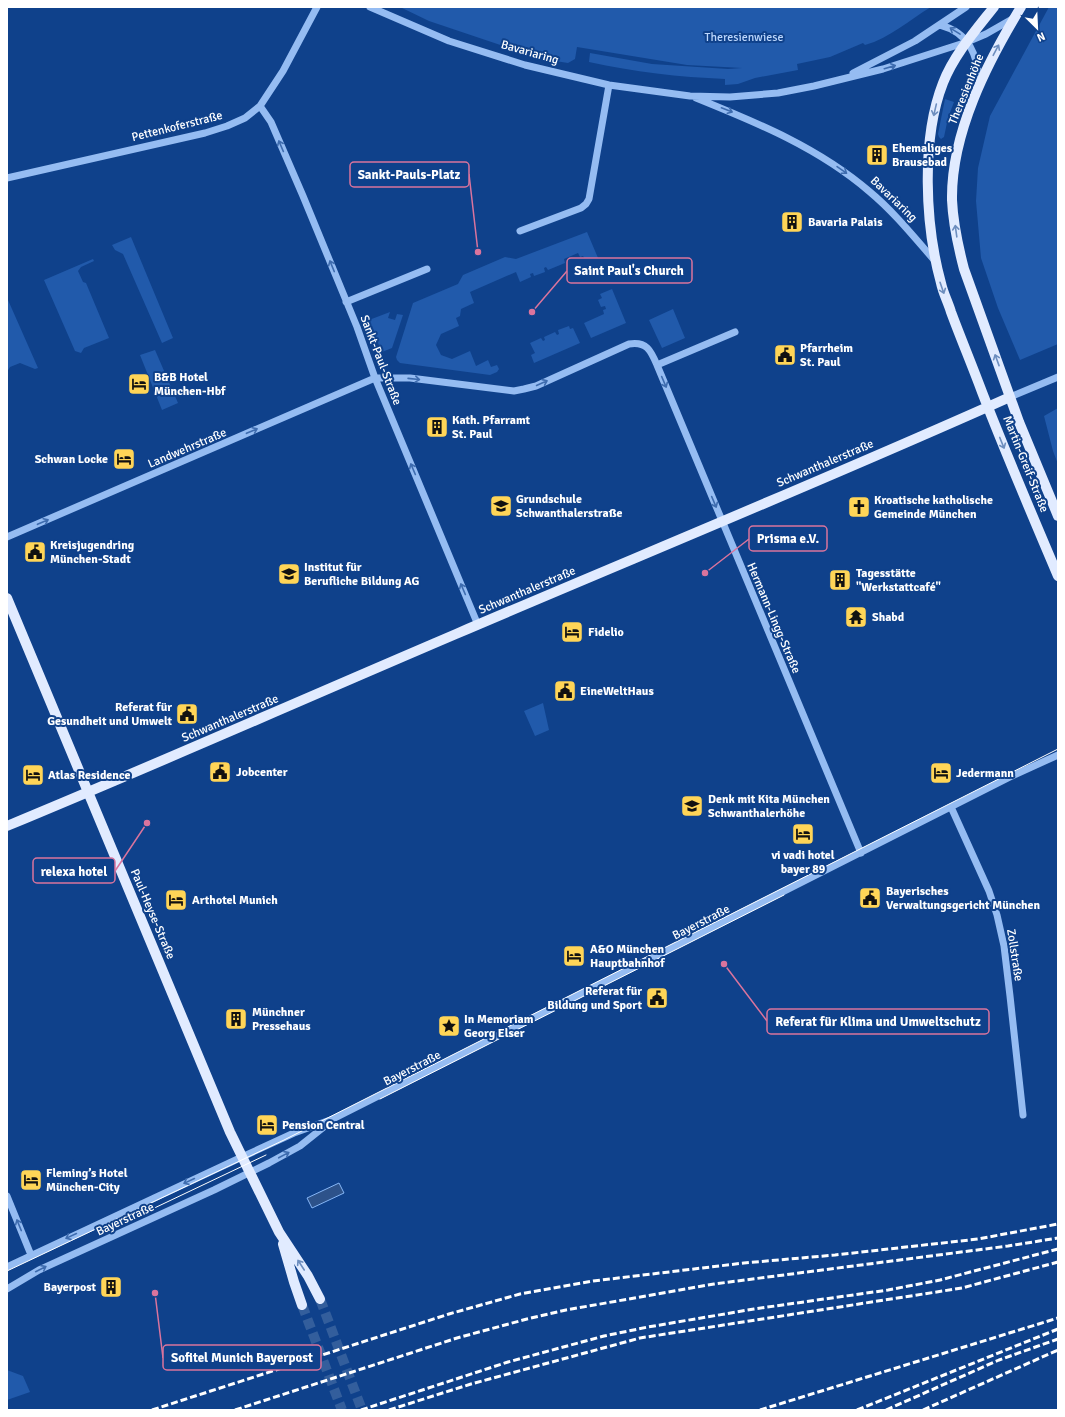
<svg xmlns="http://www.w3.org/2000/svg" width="1065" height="1417" viewBox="0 0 1065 1417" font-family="Signika,sans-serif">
  <rect width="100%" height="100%" fill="#0f418b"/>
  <path fill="#215aab" d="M400,7H931C909,20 890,38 865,45L863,43L830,57L797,64L798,70L755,78L738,84L725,85V79C679,77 634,72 589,62L590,53L652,64L728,69L742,68L687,65L577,47L575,59L568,63L549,60L512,49L429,21Z
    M1049,7H1058V344L1020,360L998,308L981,258L976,201L978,168L990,116Z
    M945,99L954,102L948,118L944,137L941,139L939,137L938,134Z
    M587,232L601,265L590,270L588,266L584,268L581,261L585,259L583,256L580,257L578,253L564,259L565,263L548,270L546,267L544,268L545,272L534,276L533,273L530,274L531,277L520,282L516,272L470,292L474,303L461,309L460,316L456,318L459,326L441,334L436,345L441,355L452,359L470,351L476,366L488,360L491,367L497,365L499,369L497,372L490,375L400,363L397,360L396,357L413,303L458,284L463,275L505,257L516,259Z
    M131,237L173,338L162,343L123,254L115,250L112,245Z
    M93,259L94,261L81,267L78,271L83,282L86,283L109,338L84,348L81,353L75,351L44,280Z
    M612,289L626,323L591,338L584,323L604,314L603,310L606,309L605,306L601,307L598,300L602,298L600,294Z
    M8,300L38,368L35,369L20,363L10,367L7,372V301Z
    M673,309L685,338L662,348L649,320Z
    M390,312L388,318L395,320L397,314L403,315L392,348L382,352L369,322V320Z
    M569,326L570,329L573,328L580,343L534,363L531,355L535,353L530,343L541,338L543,341L545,340L544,337L555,332L557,335L559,334L558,330Z
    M155,350L178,403L162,410L140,355Z
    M1058,408V464L1053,451L1044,416Z
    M543,703L549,730L535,736L524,711Z
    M7,1370L23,1376L30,1392L7,1400Z"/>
  <path fill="#2d528a" stroke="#86b6f6" d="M339,1183L344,1193L312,1208L307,1198Z"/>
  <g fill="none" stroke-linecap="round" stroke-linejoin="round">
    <path stroke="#335e9c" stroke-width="10" stroke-dasharray="10 5" stroke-linecap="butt" d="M320,1299L362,1410
      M302,1305L342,1410"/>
    <path stroke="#95bcf2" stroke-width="7" d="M370,7L449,41L525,65L609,85L690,96L730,97L778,93L814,86L883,69L967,42L986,34L1014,18
      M940,25C970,33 977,55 980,83
      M853,73L915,41L966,7
      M696,98C758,123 819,148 870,192C894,212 914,237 935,261
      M260,106L271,122L303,196L357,327L375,378L478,625
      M7,178L205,133L227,126L245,118L260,106L283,71L317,7
      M520,231L581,208L586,204L589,199L609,85
      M346,302L427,269
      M657,365L735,332
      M1010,397L1058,377
      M7,537L375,378H410L514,391L524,389L536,386L629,344C647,341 651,351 657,365L861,853
      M951,807L989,891L997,915L1004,946L1010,996L1023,1115
      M7,1196L31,1255
      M7,1267L242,1157L294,1133L333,1119L1012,776L1058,755
      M7,1289L39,1270L214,1190L269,1163L300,1146L330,1122"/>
    <path stroke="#e1ebff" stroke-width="10" d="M994,7C975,31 954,55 943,83C921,139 925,225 941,283C943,293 948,302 951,312C961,339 972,365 982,392C1006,454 1032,515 1058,576
      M1021,7C987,63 951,133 952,200C953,223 958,246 964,269L1019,422L1058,516
      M7,598L230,1132L279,1232L308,1276L320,1299
      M7,826C157,764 306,698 456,634C641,555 827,479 1010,397
      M283,1244L294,1282L302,1305"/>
    <path stroke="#fff" stroke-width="1" d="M380,1099L784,895
      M106,1231L266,1155
      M7,1271L284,1140L1058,749"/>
    <path stroke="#fff" stroke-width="3" stroke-dasharray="7 3" stroke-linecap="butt" d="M152,1410L449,1314L520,1294L593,1281L744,1263L835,1255L978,1239L1058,1224
      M235,1410L457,1338L527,1319L566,1310L714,1284L1008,1246L1058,1238
      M361,1410L508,1362L604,1336L648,1327L754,1309L888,1290L940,1280L1058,1249
      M389,1410L471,1384L640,1338L962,1288L1058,1262
      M760,1410L1058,1318
      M857,1410L1058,1329
      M886,1410L999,1360L1058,1339
      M923,1410L1058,1350"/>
  </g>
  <defs><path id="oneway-shaft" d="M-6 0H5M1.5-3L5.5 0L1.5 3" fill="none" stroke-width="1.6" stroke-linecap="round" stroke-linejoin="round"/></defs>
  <g stroke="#3e6caf">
    <use href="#oneway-shaft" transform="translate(955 31) rotate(-148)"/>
    <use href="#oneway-shaft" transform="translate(890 67) rotate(-16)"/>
    <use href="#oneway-shaft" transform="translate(727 110) rotate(21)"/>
    <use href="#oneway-shaft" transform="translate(281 146) rotate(-113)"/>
    <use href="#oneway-shaft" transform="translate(842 170) rotate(35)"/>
    <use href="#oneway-shaft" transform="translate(332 266) rotate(-112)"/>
    <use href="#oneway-shaft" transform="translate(414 379) rotate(6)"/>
    <use href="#oneway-shaft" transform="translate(664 382) rotate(67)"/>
    <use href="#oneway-shaft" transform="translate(542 383) rotate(-24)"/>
    <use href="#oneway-shaft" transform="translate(252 431) rotate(-23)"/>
    <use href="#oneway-shaft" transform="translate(413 469) rotate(-113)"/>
    <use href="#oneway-shaft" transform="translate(714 502) rotate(67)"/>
    <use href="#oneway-shaft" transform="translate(43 522) rotate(-23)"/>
    <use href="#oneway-shaft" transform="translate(463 589) rotate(-113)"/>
    <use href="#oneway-shaft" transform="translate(284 1155) rotate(-28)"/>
    <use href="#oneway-shaft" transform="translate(189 1181) rotate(155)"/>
    <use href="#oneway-shaft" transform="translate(19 1225) rotate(-112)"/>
    <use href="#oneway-shaft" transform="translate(71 1236) rotate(155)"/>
    <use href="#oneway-shaft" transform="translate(41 1269) rotate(-27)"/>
  </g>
  <g stroke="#6d8ebf">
    <use href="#oneway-shaft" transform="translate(996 50) rotate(-62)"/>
    <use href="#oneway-shaft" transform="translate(935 110) rotate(103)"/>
    <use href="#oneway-shaft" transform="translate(956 231) rotate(-98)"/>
    <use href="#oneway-shaft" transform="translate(942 288) rotate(71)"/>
    <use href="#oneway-shaft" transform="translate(997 360) rotate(-110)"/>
    <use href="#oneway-shaft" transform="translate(1002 443) rotate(68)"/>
    <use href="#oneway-shaft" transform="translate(301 1265) rotate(-123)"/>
  </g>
  <defs>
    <g id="building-square" transform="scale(1.15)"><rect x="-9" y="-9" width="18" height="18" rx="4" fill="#ffd557" stroke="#0f418b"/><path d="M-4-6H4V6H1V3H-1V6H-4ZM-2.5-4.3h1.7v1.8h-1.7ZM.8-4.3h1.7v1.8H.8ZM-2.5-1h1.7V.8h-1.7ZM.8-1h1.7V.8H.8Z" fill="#111"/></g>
    <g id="civic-square" transform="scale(1.15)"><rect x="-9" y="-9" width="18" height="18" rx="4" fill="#ffd557" stroke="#0f418b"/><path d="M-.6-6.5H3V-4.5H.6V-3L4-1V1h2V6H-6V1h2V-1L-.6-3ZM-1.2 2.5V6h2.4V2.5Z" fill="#111"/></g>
    <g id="hotel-square" transform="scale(1.15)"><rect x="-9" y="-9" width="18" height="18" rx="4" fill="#ffd557" stroke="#0f418b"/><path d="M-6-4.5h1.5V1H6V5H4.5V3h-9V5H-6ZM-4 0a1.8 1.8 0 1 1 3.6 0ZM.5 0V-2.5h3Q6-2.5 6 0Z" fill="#111"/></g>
    <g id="school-square" transform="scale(1.15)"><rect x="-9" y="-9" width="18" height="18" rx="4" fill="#ffd557" stroke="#0f418b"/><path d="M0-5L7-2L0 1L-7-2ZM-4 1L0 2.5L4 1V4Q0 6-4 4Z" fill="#111"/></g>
    <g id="church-square" transform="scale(1.15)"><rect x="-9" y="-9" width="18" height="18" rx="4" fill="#ffd557" stroke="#0f418b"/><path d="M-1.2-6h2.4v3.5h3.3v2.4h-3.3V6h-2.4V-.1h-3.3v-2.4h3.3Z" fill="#111"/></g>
    <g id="temple-square" transform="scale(1.15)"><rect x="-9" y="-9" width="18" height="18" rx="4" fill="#ffd557" stroke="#0f418b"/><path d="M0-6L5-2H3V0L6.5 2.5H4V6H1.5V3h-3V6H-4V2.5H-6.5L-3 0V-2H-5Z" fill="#111"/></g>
    <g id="sight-square" transform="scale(1.15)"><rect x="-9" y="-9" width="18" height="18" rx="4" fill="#ffd557" stroke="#0f418b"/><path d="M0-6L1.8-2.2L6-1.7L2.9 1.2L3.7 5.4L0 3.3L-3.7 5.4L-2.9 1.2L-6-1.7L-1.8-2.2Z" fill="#111"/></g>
  </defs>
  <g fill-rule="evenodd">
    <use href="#building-square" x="877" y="155"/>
    <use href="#building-square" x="792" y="222"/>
    <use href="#civic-square" x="785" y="355"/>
    <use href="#hotel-square" x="139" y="384"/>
    <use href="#building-square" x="437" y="427"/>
    <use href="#hotel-square" x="124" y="459"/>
    <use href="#school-square" x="501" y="506"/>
    <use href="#church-square" x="859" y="507"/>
    <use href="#civic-square" x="35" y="552"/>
    <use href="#school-square" x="289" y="574"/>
    <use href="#building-square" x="840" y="580"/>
    <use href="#temple-square" x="856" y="617"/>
    <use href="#hotel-square" x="572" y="632"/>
    <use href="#civic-square" x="565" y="691"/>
    <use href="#civic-square" x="187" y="714"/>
    <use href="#civic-square" x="220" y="772"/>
    <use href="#hotel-square" x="941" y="773"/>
    <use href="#hotel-square" x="33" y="775"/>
    <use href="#school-square" x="692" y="806"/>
    <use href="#hotel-square" x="803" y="834"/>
    <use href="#civic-square" x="870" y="898"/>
    <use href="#hotel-square" x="176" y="900"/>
    <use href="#hotel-square" x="574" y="956"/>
    <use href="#civic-square" x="657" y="998"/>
    <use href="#building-square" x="236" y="1019"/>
    <use href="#sight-square" x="449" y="1026"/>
    <use href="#hotel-square" x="267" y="1125"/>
    <use href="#hotel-square" x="31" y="1180"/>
    <use href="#building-square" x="111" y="1287"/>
  </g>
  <g text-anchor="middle" stroke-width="4" stroke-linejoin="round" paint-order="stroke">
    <g font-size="12" fill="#bcd7fd" stroke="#0f418b">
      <text x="744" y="41">Theresienwiese</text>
    </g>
    <g font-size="12" fill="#fff" stroke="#0f418b">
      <text transform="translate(530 52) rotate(16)" y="4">Bavariaring</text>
      <text transform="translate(966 89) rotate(-68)" y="4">Theresienhöhe</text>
      <text transform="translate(177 126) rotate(-14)" y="4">Pettenkoferstraße</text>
      <text transform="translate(894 199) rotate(44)" y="4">Bavariaring</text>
      <text transform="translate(381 360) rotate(69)" y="4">Sankt-Paul-Straße</text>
      <text transform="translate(187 448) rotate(-23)" y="4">Landwehrstraße</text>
      <text transform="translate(825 463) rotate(-23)" y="4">Schwanthalerstraße</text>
      <text transform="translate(1026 464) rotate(68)" y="4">Martin-Greif-Straße</text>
      <text transform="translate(527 590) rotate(-23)" y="4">Schwanthalerstraße</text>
      <text transform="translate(774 618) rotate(67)" y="4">Hermann-Lingg-Straße</text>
      <text transform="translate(230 718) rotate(-23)" y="4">Schwanthalerstraße</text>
      <text transform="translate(153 914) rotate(67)" y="4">Paul-Heyse-Straße</text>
      <text transform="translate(701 922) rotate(-27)" y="4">Bayerstraße</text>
      <text transform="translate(1015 955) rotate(81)" y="4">Zollstraße</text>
      <text transform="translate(412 1068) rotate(-27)" y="4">Bayerstraße</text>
      <text transform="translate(125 1219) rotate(-25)" y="4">Bayerstraße</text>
    </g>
    <g font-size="12" font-weight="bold" fill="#fff" stroke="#0f418b" text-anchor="start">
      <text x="892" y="152">Ehemaliges<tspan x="892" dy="14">Brausebad</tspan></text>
      <text x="808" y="226">Bavaria Palais</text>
      <text x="800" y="352">Pfarrheim<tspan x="800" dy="14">St. Paul</tspan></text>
      <text x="154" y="381">B&amp;B Hotel<tspan x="154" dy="14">München-Hbf</tspan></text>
      <text x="452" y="424">Kath. Pfarramt<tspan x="452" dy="14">St. Paul</tspan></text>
      <text x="108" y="463" text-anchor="end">Schwan Locke</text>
      <text x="516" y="503">Grundschule<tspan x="516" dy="14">Schwanthalerstraße</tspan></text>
      <text x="874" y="504">Kroatische katholische<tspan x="874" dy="14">Gemeinde München</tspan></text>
      <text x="50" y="549">Kreisjugendring<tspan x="50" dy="14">München-Stadt</tspan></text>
      <text x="304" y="571">Institut für<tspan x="304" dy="14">Berufliche Bildung AG</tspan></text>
      <text x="856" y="577">Tagesstätte<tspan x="856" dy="14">"Werkstattcafé"</tspan></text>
      <text x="872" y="621">Shabd</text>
      <text x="588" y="636">Fidelio</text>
      <text x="580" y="695">EineWeltHaus</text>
      <text x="172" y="711" text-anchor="end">Referat für<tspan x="172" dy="14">Gesundheit und Umwelt</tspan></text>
      <text x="236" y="776">Jobcenter</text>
      <text x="956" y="777">Jedermann</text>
      <text x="48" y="779">Atlas Residence</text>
      <text x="708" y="803">Denk mit Kita München<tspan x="708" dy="14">Schwanthalerhöhe</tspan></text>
      <text x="803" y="859" text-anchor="middle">vi vadi hotel<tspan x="803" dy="14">bayer 89</tspan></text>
      <text x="886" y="895">Bayerisches<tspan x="886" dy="14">Verwaltungsgericht München</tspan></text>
      <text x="192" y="904">Arthotel Munich</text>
      <text x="590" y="953">A&amp;O München<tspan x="590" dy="14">Hauptbahnhof</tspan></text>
      <text x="642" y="995" text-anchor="end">Referat für<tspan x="642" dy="14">Bildung und Sport</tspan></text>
      <text x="252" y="1016">Münchner<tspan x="252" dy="14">Pressehaus</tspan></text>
      <text x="464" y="1023">In Memoriam<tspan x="464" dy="14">Georg Elser</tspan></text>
      <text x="282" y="1129">Pension Central</text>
      <text x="46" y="1177">Fleming’s Hotel<tspan x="46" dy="14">München-City</tspan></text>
      <text x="96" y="1291" text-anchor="end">Bayerpost</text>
    </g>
  </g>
  <path fill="none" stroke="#da749d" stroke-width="1.5" d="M478 252L469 174M532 312L567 271M705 573L749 539M147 823L115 871M724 964L767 1021M155 1293L163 1358"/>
  <g fill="#da749d" stroke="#0f418b" stroke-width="1.5">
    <circle cx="478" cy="252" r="4"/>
    <circle cx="532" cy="312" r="4"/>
    <circle cx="705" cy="573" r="4"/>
    <circle cx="147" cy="823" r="4"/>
    <circle cx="724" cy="964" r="4"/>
    <circle cx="155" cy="1293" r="4"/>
  </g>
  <g fill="#0f418b" stroke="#da749d" stroke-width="1.5">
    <rect x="350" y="162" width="119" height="25" rx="4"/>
    <rect x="567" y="258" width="125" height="25" rx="4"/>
    <rect x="749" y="526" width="78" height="25" rx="4"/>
    <rect x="33" y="858" width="82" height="25" rx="4"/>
    <rect x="767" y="1009" width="222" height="25" rx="4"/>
    <rect x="163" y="1345" width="158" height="25" rx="4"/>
  </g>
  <g font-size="13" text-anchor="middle" font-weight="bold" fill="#fff">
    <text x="409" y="179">Sankt-Pauls-Platz</text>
    <text x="629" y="275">Saint Paul's Church</text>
    <text x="788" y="543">Prisma e.V.</text>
    <text x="74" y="876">relexa hotel</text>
    <text x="878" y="1026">Referat für Klima und Umweltschutz</text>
    <text x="242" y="1362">Sofitel Munich Bayerpost</text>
  </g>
  <rect width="1065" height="1417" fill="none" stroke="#ffffff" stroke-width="16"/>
  <g transform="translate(1037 28) rotate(156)" stroke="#0f418b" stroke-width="3" paint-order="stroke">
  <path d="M0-3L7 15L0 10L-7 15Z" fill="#ffffff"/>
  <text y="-6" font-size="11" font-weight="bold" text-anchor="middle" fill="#ffffff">N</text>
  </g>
</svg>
